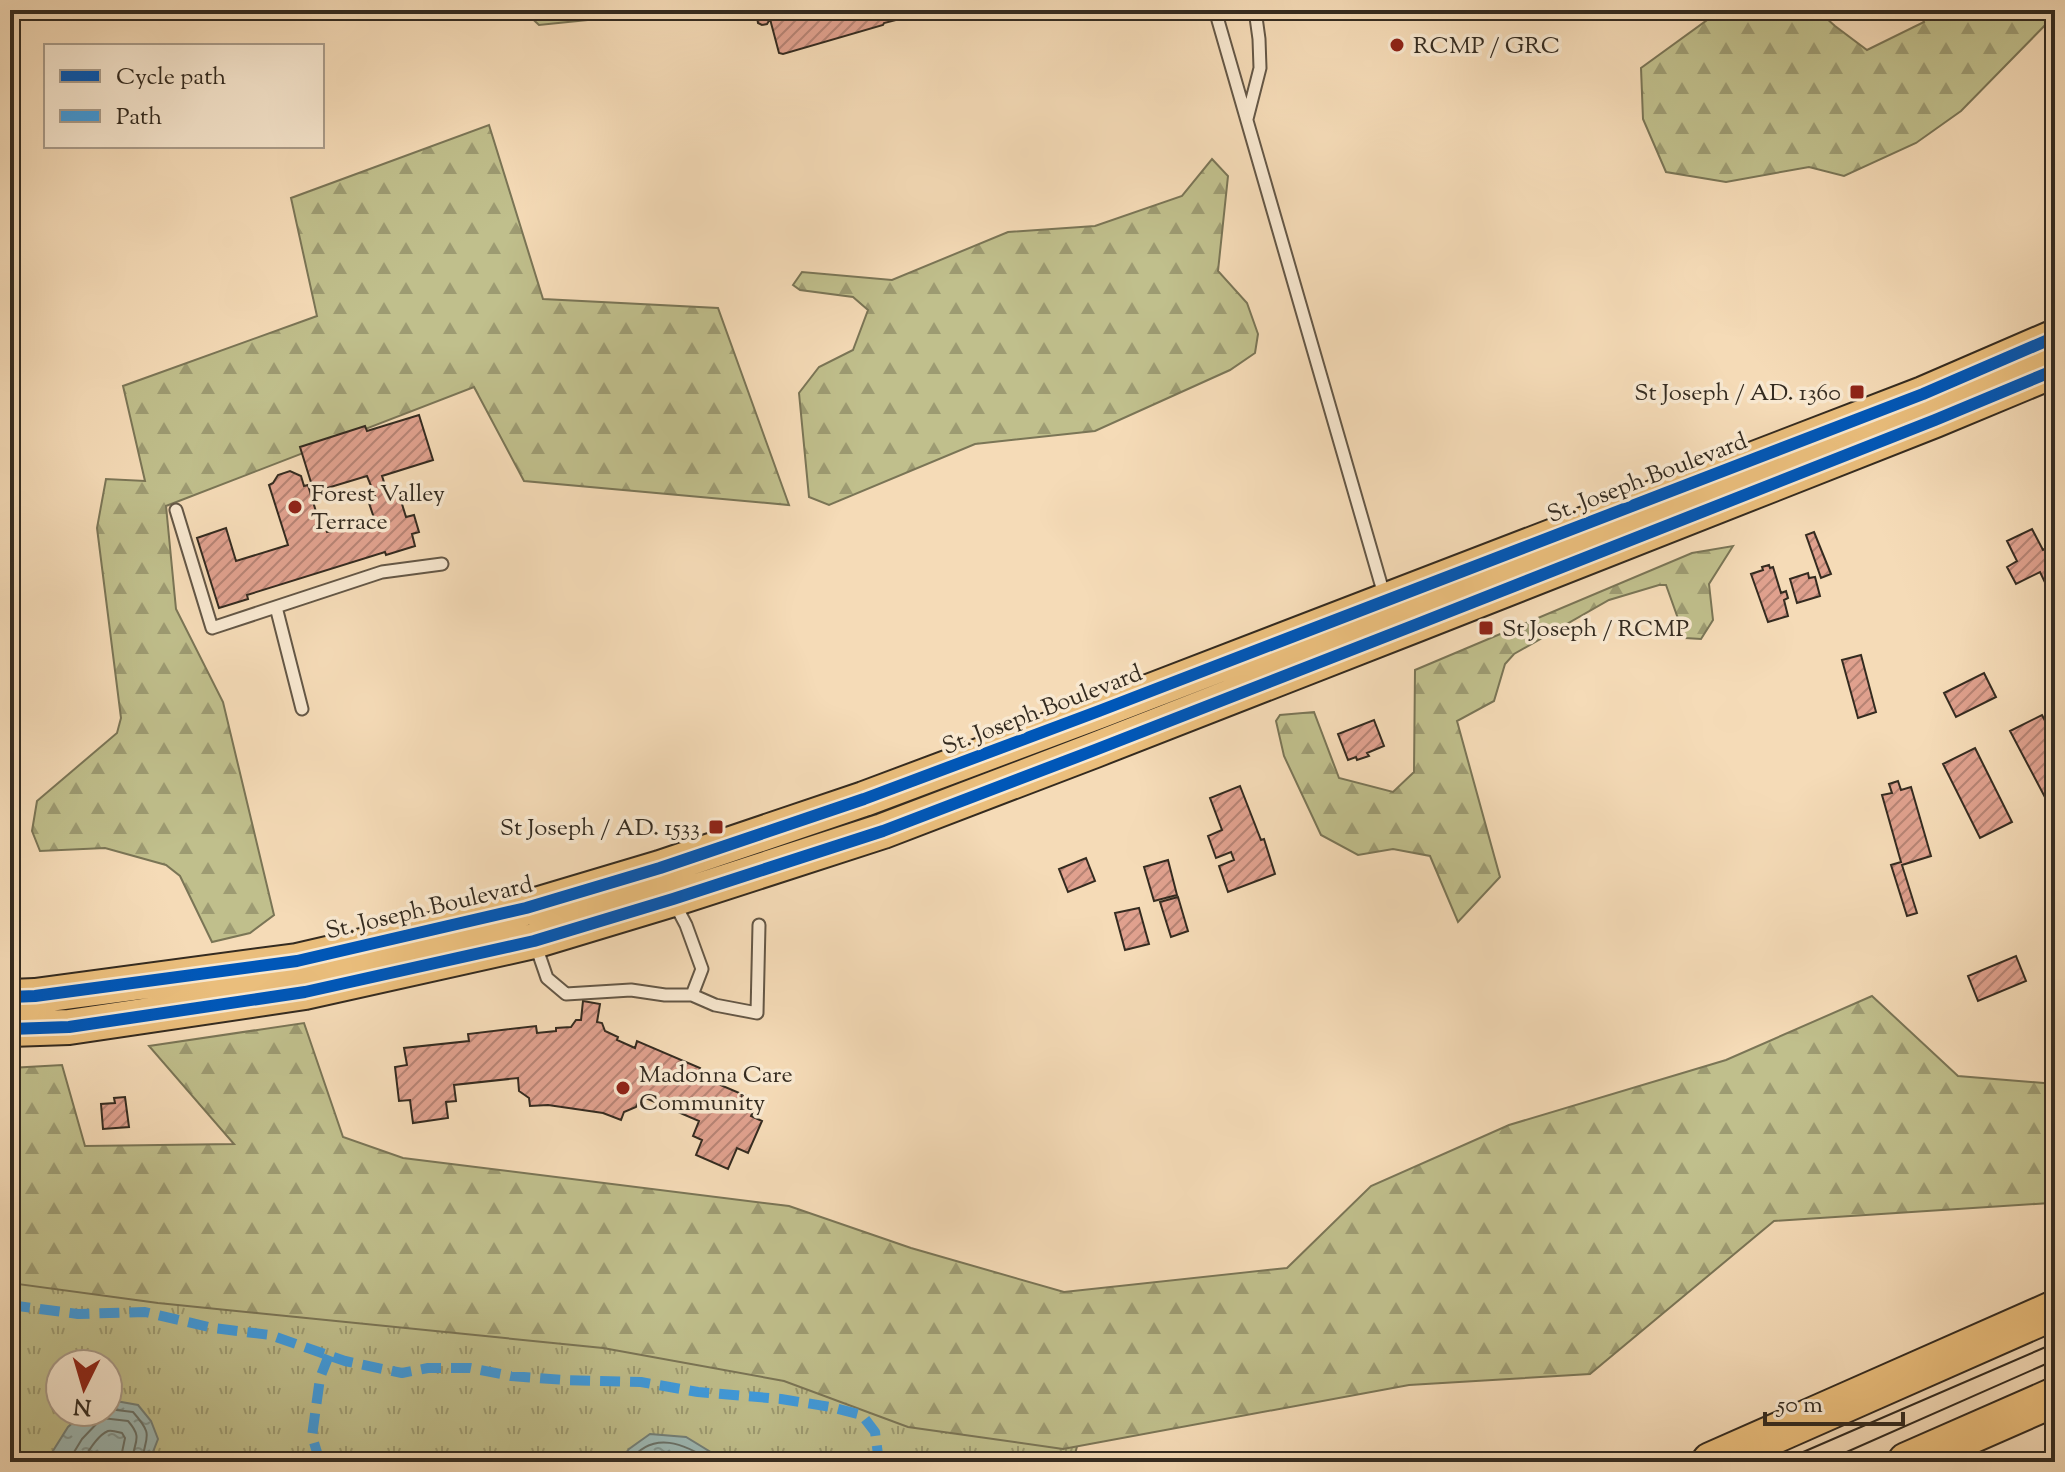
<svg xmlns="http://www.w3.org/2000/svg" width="2065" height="1472" viewBox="0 0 2065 1472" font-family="'Sorts Mill Goudy',serif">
  <defs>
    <pattern id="grass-tufts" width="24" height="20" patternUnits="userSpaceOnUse" patternTransform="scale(2)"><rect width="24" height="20" fill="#c0bf8c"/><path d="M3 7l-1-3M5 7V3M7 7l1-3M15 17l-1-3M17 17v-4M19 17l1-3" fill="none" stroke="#9d9b72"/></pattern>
    <pattern id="forest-firs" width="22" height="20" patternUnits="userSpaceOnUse" patternTransform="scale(2)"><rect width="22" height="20" fill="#c0bf8c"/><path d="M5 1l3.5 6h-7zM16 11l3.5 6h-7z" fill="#9d9b72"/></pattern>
    <pattern id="water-ripples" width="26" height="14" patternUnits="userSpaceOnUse" patternTransform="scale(2)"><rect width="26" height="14" fill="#9db9b5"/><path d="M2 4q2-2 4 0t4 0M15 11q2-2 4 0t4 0" fill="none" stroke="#819793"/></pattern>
    <pattern id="building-hatch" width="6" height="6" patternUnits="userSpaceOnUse" patternTransform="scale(2)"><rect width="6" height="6" fill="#e0a18e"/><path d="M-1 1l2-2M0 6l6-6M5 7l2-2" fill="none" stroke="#b68374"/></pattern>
  </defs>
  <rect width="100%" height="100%" fill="#f5dbb7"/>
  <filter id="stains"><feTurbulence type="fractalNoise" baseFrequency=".0025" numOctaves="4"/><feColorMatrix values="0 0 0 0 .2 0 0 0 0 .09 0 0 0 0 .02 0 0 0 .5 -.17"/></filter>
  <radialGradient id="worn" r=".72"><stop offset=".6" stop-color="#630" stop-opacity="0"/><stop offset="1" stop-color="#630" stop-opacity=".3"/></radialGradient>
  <path fill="url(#grass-tufts)" stroke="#7a7556" stroke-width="2" fill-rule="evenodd" d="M10,1224L1085,1415L1073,1462H10ZM60,1364H108V1412H60Z"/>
  <path fill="url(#forest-firs)" stroke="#7a7556" stroke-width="2" d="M523,10H588L587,20L539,25Z
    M1735,10H1817L1835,26L1867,50L1924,22L1919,10H2055V15L1961,111L1916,143L1844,176L1809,167L1726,182L1666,172L1643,119L1641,68L1710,18Z
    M489,125L543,299L718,308L789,505L524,481L474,387L166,506L176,609L223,702L274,915L250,933L212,942L180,876L166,865L105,848L40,851L32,831L37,801L117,733L121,718L97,528L106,479L145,481L123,386L317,316L291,198Z
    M1212,159L1228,176L1218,271L1247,303L1258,334L1255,353L1230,370L1095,431L975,444L829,505L809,497L799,393L819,367L853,350L868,310L853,297L800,290L793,285L802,272L892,280L1008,232L1095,226L1182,196Z
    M1733,546L1709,584L1713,620L1701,639L1685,638L1666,585H1659L1609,600L1514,654L1505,664L1494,701L1457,721L1500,877L1458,922L1430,856L1393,849L1358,855L1321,835L1284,756L1276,721L1280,715L1314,712L1339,778L1393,792L1414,772L1415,670L1692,553Z
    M1872,996L1958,1076L2055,1084V1199L2050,1203L1774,1221L1590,1374L1409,1385L1063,1449L908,1427L784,1381L603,1348L158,1303L10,1283V1068L62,1065L85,1146L234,1144L149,1046L304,1023L343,1137L403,1158L789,1206L911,1248L1064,1292L1287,1268L1371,1186L1509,1125L1726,1060Z"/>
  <path fill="url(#water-ripples)" stroke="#738079" stroke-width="2" d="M108,1401H116L138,1405L151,1421L158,1439L149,1462H46L68,1427L85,1412H108Z
    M650,1434L686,1437L727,1462H619L629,1449Z"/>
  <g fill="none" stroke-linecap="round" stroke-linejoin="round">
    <path stroke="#68726a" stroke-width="2" d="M108,1409L133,1412C155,1437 145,1435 142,1462
      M68,1462L82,1439L102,1418L128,1421C144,1439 133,1442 132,1462
      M82,1462C87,1453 98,1435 108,1431C112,1430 118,1432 122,1433L125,1438L120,1462
      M629,1462C653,1429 685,1444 713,1462"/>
  </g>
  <path fill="url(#building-hatch)" stroke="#342b20" stroke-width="2" d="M767,10H935L884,23L883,25L783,54L779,53L770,19L767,24L762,25L758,23L757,17L759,13L764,12L767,15Z
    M419,415L433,460L382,476L388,494L398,491L406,517L414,515L419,532L412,534L415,546L386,555L385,552L247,595L248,599L219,608L197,538L226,528L236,561L288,545L269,485L273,483L278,475L290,471L301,476L304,486L308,485L320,525L324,523L327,532L374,518L368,500L376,498L367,476L314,492L300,447L365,426L367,431Z
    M2032,529L2043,550L2049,547L2055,558V593L2051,595L2040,572L2016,584L2007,567L2017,561L2007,541Z
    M1814,532L1831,574L1821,578L1806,535Z
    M1769,565L1770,568L1773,567L1781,593L1786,591L1788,598L1784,600L1788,616L1768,622L1751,574L1763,570L1762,567Z
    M1808,573L1809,578L1815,577L1820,596L1797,603L1790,579Z
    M1861,655L1876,712L1858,718L1842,660Z
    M1984,673L1996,697L1956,717L1944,693Z
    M2042,715L2055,740V800L2048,803L2010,731Z
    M1374,720L1384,746L1367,753L1369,756L1357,760L1356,757L1348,760L1338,734Z
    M1975,748L2012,822L1980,838L1943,764Z
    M1898,781L1901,790L1911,787L1931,856L1902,865L1917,913L1907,916L1891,865L1901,862L1882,795L1892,793L1889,784Z
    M1240,786L1261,840L1264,839L1275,874L1228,892L1219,866L1234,860L1231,852L1216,858L1208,836L1222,830L1210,798Z
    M1086,858L1095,881L1068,892L1059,869Z
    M1168,860L1177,895L1154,901L1144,867Z
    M1178,897L1188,931L1171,937L1160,902Z
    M1139,908L1149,944L1125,950L1115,913Z
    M2016,956L2026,981L1978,1001L1968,976Z
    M583,1001L600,1004L597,1022L602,1023L605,1031L618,1037L617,1040L635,1048L637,1041L700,1068L697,1075L758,1101L751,1116L762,1121L748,1153L737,1148L728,1169L696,1155L702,1140L693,1136L699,1121L641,1096L636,1107L624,1112L621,1120L603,1113L548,1105L530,1106L529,1098L519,1091L518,1078L454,1085L456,1101L446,1102L448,1118L413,1123L410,1100L399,1101L395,1067L407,1065L404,1048L469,1041L468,1034L536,1026L537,1033L556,1031V1028L571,1027L576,1020H581Z
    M125,1097L129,1127L103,1129L101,1104L115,1103L114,1098Z"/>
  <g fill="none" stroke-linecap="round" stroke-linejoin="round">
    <g stroke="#645746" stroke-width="15">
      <path id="service" d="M1215,10L1385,598
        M1247,119L1260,68L1259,39L1255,10
        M176,510L212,628L382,572L442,564
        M276,607L302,709
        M536,946L547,978L566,994L631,990L665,995H692L702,969L686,925L675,904
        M692,995L715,1005L757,1013L759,925"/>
    </g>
    <g stroke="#342b20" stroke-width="38">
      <path id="primary" d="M10,997L35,996L297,961L526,908L660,868L864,799L1099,711L1923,394L2055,337
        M10,1029L69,1027L305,992L534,941L673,899L883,831L1095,750L1415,625L1935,420L2055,370"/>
    </g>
    <g stroke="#342b20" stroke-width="42">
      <path id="motorway" d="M1711,1462L2055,1310
        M1907,1462L2055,1397"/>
    </g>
    <use href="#service" stroke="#f8e8d0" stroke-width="11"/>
    <use href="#primary" stroke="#eabe7c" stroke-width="34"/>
    <use href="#motorway" stroke="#eabe7c" stroke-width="38"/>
    <path stroke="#342b20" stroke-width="2" d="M1780,1462L2055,1343
      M1824,1462L2055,1360"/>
    <path stroke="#3e9ce0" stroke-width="10" stroke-dasharray="20 10" stroke-linecap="butt" d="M10,1305L78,1314L145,1312L213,1328L270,1335L345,1361L402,1373L428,1368H470L511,1376L565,1380L641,1382L698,1392L781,1399L831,1407L862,1415L875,1432L879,1462
      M320,1462L312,1436L320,1378L329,1355"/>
    <g stroke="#f8e8d0" stroke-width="17">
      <path id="cycleway" d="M10,997L35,996L297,961L526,908L660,868L864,799L1099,711L1923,394L2055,337
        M10,1029L69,1027L305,992L534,941L673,899L883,831L1095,750L1415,625L1935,420L2055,370"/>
    </g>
    <use href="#cycleway" stroke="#0057b8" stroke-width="12"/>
  </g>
  <g fill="#8f2418" stroke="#f8e8d0" stroke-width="3">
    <circle cx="1397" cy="45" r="8"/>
    <rect x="1849" y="384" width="16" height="16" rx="4"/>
    <circle cx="295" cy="507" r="8"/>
    <rect x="1478" y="620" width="16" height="16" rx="4"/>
    <rect x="708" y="819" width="16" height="16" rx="4"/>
    <circle cx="623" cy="1088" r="8"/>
  </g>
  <g text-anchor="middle" stroke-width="7" stroke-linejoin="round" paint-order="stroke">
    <g font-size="24" fill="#342b20" stroke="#f8e8d0" text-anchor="start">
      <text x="1413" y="53">RCMP / GRC</text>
      <text x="1841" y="400" text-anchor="end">St Joseph / AD. 1360</text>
      <text x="311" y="501">Forest Valley<tspan x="311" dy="28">Terrace</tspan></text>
      <text x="1502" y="636">St Joseph / RCMP</text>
      <text x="700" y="835" text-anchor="end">St Joseph / AD. 1533</text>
      <text x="639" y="1082">Madonna Care<tspan x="639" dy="28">Community</tspan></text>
    </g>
    <g font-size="24" fill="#342b20" stroke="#f8e8d0">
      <text transform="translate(1647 477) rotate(-21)" y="8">St. Joseph Boulevard</text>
      <text transform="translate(1042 709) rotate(-21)" y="8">St. Joseph Boulevard</text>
      <text transform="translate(429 907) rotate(-13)" y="8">St. Joseph Boulevard</text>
    </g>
  </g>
  <rect width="2065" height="1472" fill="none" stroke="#f5dbb7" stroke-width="40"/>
  <rect x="12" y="12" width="2041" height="1448" fill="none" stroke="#342b20" stroke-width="4"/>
  <rect x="20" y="20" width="2025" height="1432" fill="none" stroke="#342b20" stroke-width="2"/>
  <rect x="44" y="44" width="280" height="104" fill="#f8e8d0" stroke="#aa9c8a" stroke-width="2"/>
  <rect x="60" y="70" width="40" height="12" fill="#0057b8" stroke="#aa9c8a" stroke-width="2"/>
  <text x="116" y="84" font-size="24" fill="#342b20">Cycle path</text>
  <rect x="60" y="110" width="40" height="12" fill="#3e9ce0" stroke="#aa9c8a" stroke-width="2"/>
  <text x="116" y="124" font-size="24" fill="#342b20">Path</text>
  <g transform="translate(84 1388) rotate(185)"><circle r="38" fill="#f8e8d0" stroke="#aa9c8a" stroke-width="2"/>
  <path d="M0-6L14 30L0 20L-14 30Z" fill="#8f2418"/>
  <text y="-12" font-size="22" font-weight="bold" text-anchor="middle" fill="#342b20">N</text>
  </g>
  <path d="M1765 1412v12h138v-12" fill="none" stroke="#342b20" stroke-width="4"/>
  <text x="1777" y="1412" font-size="24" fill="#342b20" stroke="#f8e8d0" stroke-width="6" paint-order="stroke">50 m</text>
  <rect width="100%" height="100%" filter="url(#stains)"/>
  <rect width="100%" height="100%" fill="url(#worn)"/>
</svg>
